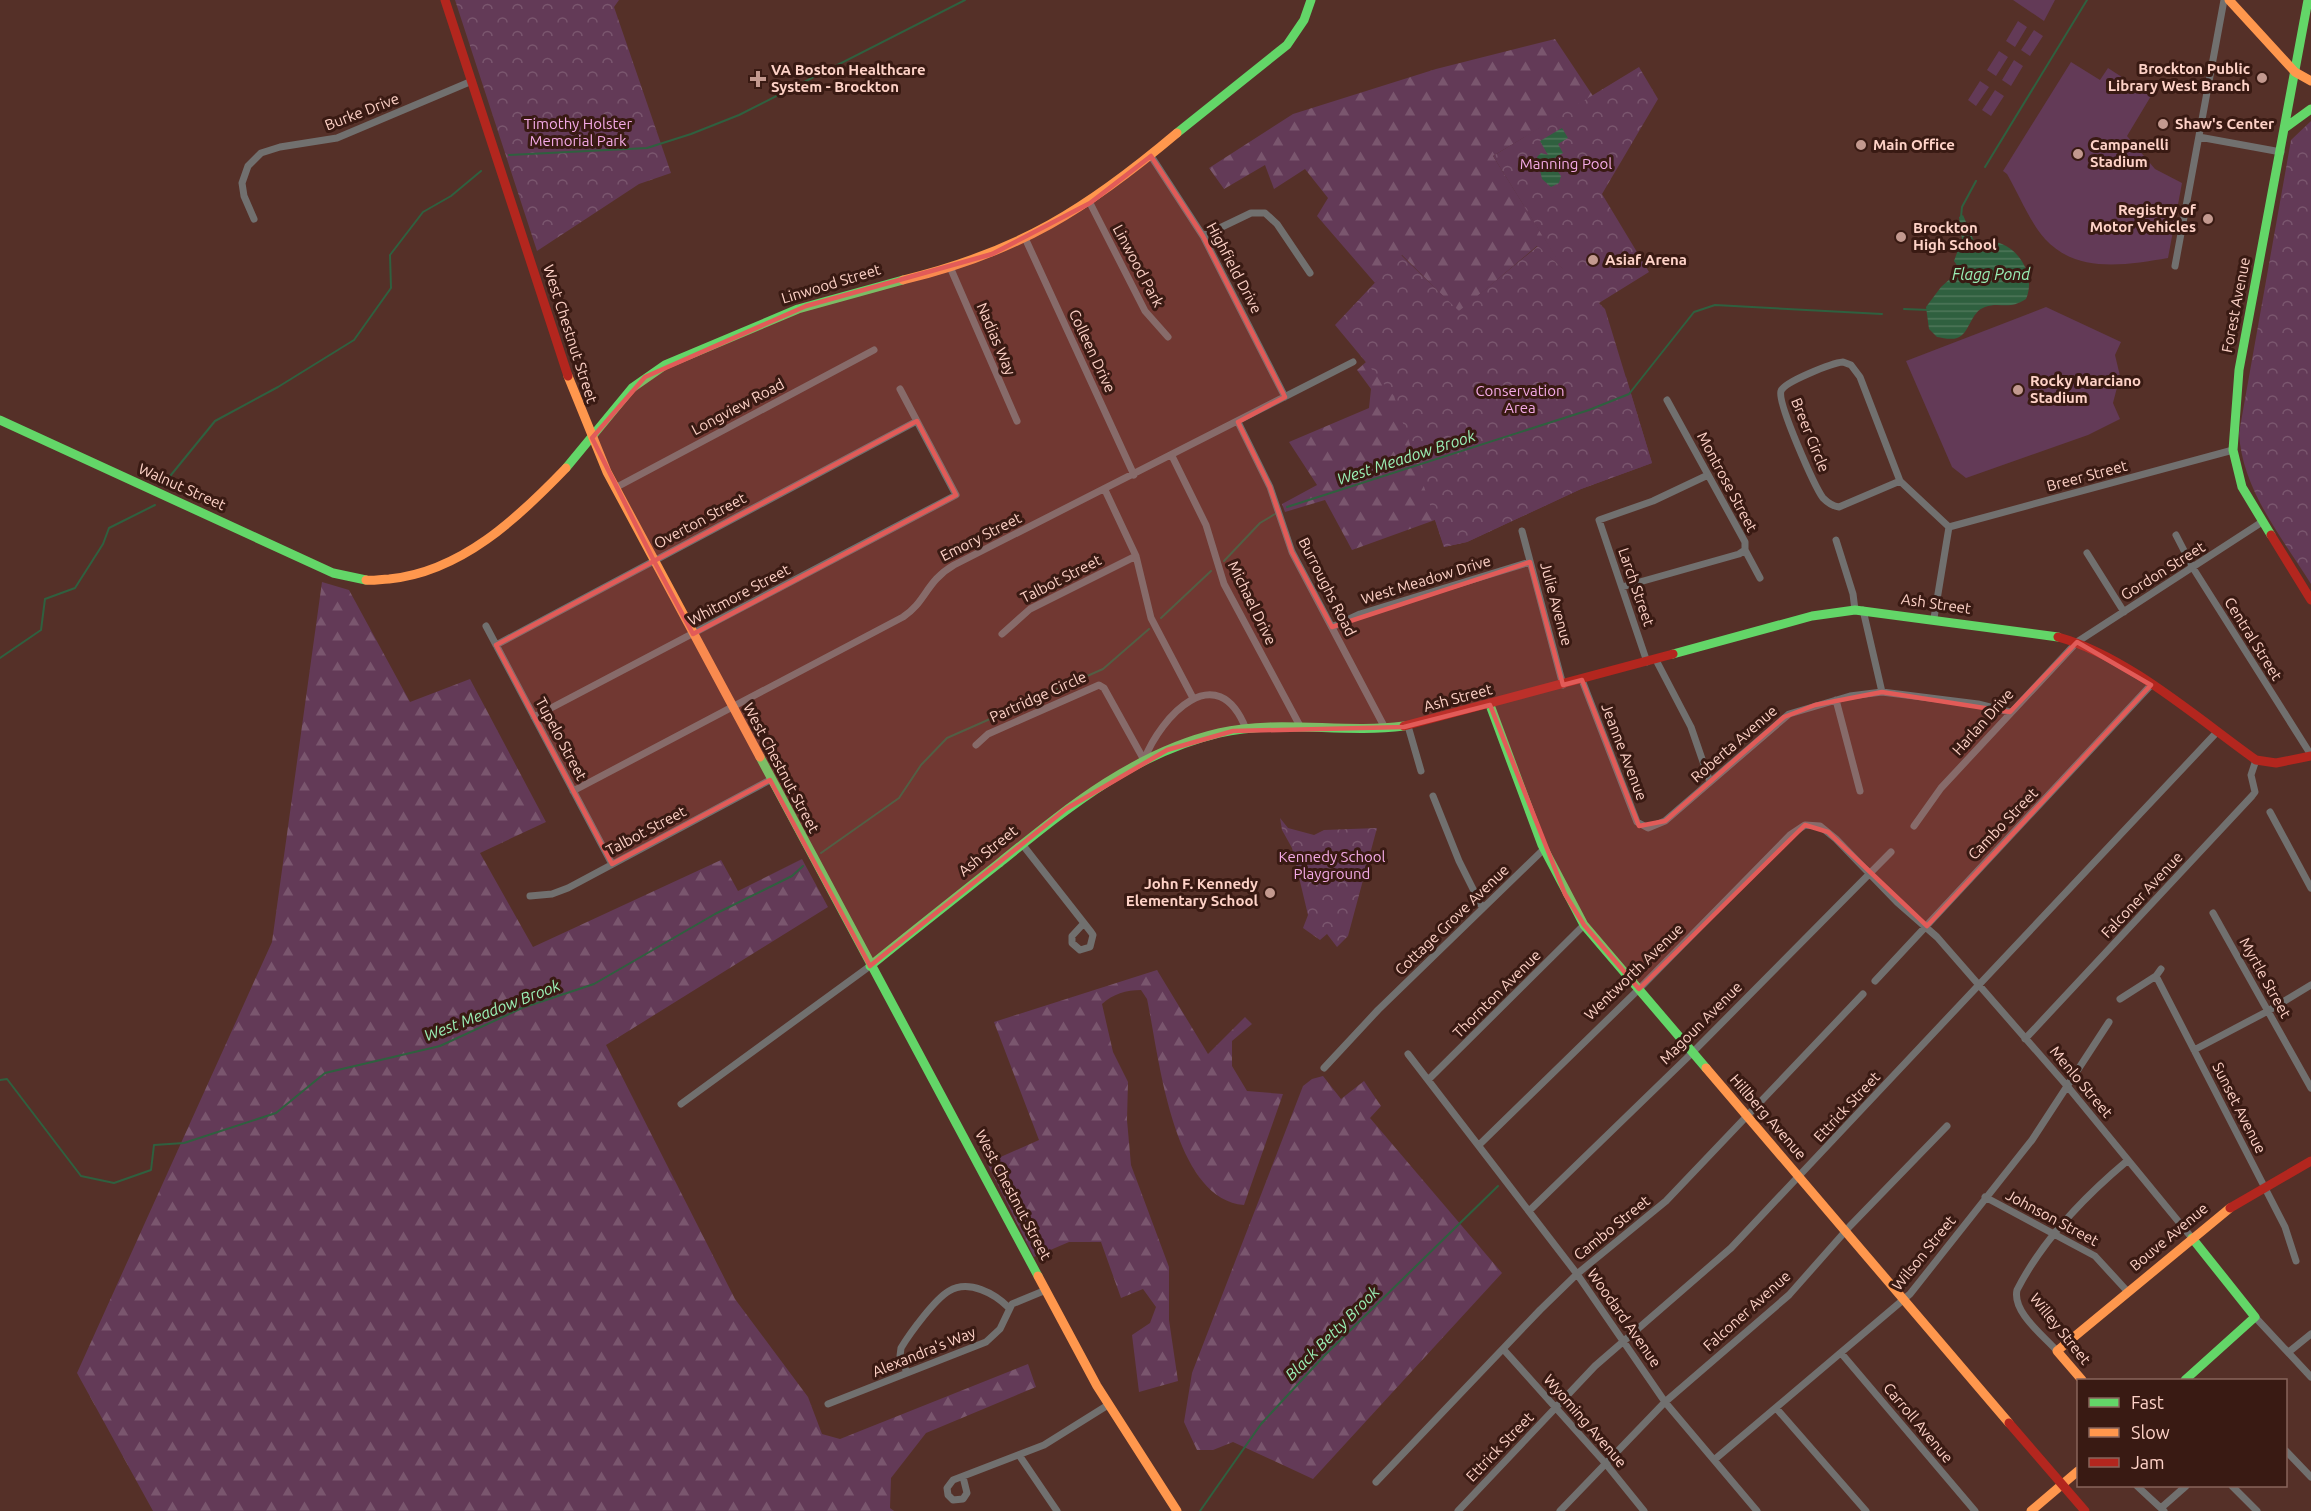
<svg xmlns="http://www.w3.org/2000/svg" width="2311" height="1511" viewBox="0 0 2311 1511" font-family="Ubuntu,sans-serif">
  <defs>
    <pattern id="forest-firs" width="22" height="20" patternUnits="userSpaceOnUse" patternTransform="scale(1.5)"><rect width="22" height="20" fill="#633a57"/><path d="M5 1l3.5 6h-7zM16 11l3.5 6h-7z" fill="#7a566e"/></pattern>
    <pattern id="park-crowns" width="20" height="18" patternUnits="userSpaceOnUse" patternTransform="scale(1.5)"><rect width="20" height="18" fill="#633a57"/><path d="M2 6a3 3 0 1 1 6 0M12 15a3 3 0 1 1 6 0" fill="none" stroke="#7a566e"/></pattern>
    <pattern id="water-rules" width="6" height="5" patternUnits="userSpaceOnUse" patternTransform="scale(1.5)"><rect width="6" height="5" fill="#2f603f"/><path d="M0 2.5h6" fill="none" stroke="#4e7659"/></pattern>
  </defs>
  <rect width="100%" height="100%" fill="#553028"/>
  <path fill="#633a57" d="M2013,0H2055L2044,21Z
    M2018,21L2027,27L2015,47L2006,41Z
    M2034,30L2043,36L2030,56L2021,50Z
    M1999,51L2008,57L1996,76L1987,70Z
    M2014,60L2023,66L2011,86L2002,80Z
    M2071,62L2100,80L2108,68L2151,96L2127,136L2155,169L2182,183L2168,258C2126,265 2077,274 2045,239C2031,224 2018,193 2007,174L2003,171Z
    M1980,81L1989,87L1976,106L1968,100Z
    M1995,90L2004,96L1991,116L1982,110Z
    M2046,307L2121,342L2115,355L2120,376L2113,403L2120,419L2088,435L1966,478L1952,467L1906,361Z"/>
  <path fill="url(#forest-firs)" d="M1555,39L1593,96L1493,156L1565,271L1537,246L1459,312L1402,255L1375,283L1317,216L1328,198L1305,169L1274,189L1265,165L1224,189L1209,168L1293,114L1436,69Z
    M1407,351L1626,377L1652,463L1581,489L1467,542L1444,547L1435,520L1352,550L1325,500L1285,512L1282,504L1317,485L1289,442L1369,408L1371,389L1357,370L1366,362Z
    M322,582L349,590L410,702L470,679L546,822L480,853L533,947L721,860L738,891L802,859L828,907L606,1045L735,1299L808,1397L822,1434L840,1439L1028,1364L1036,1387L926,1433L891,1478L890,1508L894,1511H153L77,1373L272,942Z
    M1157,970L1208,1054L1245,1017L1252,1024L1232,1041V1066L1247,1091L1283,1094L1244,1205C1172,1199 1159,1055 1147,999L1141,990C1126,990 1113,994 1102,1004L1113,1052L1128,1082L1127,1120L1131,1165L1169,1267V1320L1178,1381L1139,1392L1132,1335L1150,1323L1156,1307L1143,1289L1121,1298L1101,1242H1069L1034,1257L987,1163L1039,1140L994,1022Z
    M1323,1076L1341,1099L1364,1081L1381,1106L1370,1118L1502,1273L1313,1479L1233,1442L1213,1450H1197L1184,1422L1192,1373L1303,1086L1312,1079Z"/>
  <path fill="url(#park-crowns)" d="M455,0H619L614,7L671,173L639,184L537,251Z
    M1639,67L1658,99L1602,194L1649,272L1599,303L1605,309L1652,463L1581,489L1467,542L1444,547L1394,396L1335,325L1401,255L1459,311L1538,246L1563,269L1493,156Z
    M2311,121V584C2282,537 2242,490 2239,433L2291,140Z
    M1280,818L1288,828L1314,835L1324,830L1377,828L1348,936L1337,947L1327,934L1320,940L1303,928L1308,915L1292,848L1282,830Z"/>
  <path fill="url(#water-rules)" d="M1562,128L1568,138L1558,144L1563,153L1546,163L1551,162L1561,176L1559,183L1551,187L1542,179L1537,157L1541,153L1548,155L1540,141Z
    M1963,215L1974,241C1983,244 1993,240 2002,244C2023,253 2035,279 2026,299C2007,311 2001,301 1985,307C1970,312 1970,334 1957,338C1951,340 1943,338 1937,337L1929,329L1926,307L1941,287L1960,270L1954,261L1962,239L1959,217Z"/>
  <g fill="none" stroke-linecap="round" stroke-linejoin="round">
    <path stroke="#2f603f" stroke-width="2" d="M509,155L647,148L691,134L739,115L965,0
      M1985,167L2087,0
      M1961,217L1962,207L1976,181
      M1904,309L1929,310
      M162,486L215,421L278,387L354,340L391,288L390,255L423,212L451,196L481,171
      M1287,507L1589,410L1629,394L1694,312L1715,305L1882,314
      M1224,561L1260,523L1275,514
      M1161,618L1211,571
      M0,658L41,630L45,599L75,588L103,544L109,528L155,505
      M821,853L899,798L921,765L947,738L1103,669L1149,629
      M0,1080L7,1079L81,1176L114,1183L151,1170L154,1145L184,1143L276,1113L325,1073L440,1046L522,1008L594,984L715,914L792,876L803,866
      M1200,1511L1261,1424L1325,1355L1498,1186"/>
    <path stroke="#71706f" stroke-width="7" d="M2199,137L2281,152
      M1151,156L1203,236L1285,397
      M1090,203L1145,311L1168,337
      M254,219L244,196L242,183L248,166L261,153L280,147L337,138L472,81
      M1203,236L1251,213H1265L1277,224L1310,273
      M1025,238L1134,475
      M2175,266L2224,0
      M950,267L1017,421
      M1843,362L1851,365L1860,377L1900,481L1839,507C1832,506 1828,503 1823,498C1815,487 1777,403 1781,391C1784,382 1832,363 1843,362Z
      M1667,400L1745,542V550L1760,578
      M1238,422L1270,487L1292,552L1385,728
      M1172,456L1206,525L1224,584L1300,726
      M1900,481L1949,527
      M615,488L874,350
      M1105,490L1136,556L1151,618L1193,698
      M1949,527L2233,450
      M1522,531L1563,685
      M2176,535L2193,568L2311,755
      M1836,540L1853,594L1855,610
      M2087,553L2124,612
      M1622,587L1739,554L1745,550
      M1863,610L1882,692L1978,704L2010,712
      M1934,618L1949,527
      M486,626L612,864
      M1332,627L1360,614L1530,562
      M1002,634L1030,609L1136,556
      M496,645L917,421
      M1656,660L1691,727L1710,782
      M1647,662L1599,520L1653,501L1708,475
      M1582,680L1637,822L1648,828L1665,821L1789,714L1850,696L1882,692
      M1836,700L1860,791
      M534,717L956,495L900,389
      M1408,726L1421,771
      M976,745L988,734L1099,685L1104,688L1144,760
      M1144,760C1161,716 1217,656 1246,729
      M573,791L903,617C926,602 926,581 954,565L1353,362
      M1433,796L1459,861L1482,907
      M2270,812L2311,888
      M1914,826L1941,788L2077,642L2262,522
      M1022,844L1091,932L1093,935L1090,947L1080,950L1072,943V936L1084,923
      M530,896L552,894L568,888L770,780
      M2213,913L2311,1088
      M2161,969L2156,976L2285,1227L2296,1261
      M1875,981L2151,685
      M2120,999L2156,976
      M2025,1039L2252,796L2255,792L2251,775L2256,760
      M2194,1050L2268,1011L2311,985
      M1408,1054L1577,1274L1665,1402L1757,1511
      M1324,1068L1378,1010L1544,849
      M1428,1080L1584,925
      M681,1104L870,966
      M1479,1145L1639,989L1790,835L1805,825L1820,826L1836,839L1897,902L1937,937L2068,1087L2192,1238
      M1985,1197L2095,1256L2128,1292
      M1529,1211L1693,1052L1891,852
      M2255,1317L2311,1377
      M1504,1350L1606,1464L1644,1511
      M2057,1351C2044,1336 2012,1312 2017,1290C2043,1239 2084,1197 2127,1161
      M2290,1351L2311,1334
      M1841,1353L1975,1511
      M907,1373L900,1356L901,1348C910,1333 935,1299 949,1291C969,1279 995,1294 1008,1307
      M828,1404L986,1342L1000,1329L1012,1304L1046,1290
      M1776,1408L1866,1511
      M2286,1451L2311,1477
      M1019,1455L1057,1511
      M1714,1460L1910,1294L2032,1140L2109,1022
      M963,1477L967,1493L963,1499L953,1500L948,1495L947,1488L953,1480L1044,1445L1108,1405
      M1376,1482L1540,1310L1577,1274L1666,1201L1863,994
      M2137,1486L2164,1511
      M2232,1486L2257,1511
      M2161,1508L2186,1486
      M1458,1511L1595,1366L1731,1248L2217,732
      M1560,1511L1665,1402L1789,1295L1850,1226L1947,1126"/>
    <path stroke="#63d668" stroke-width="9" d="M2286,127L2311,109
      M1177,133L1287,45L1304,20L1311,0
      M0,420L333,573L366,580
      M566,468L632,388L665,365L798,309L903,280
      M2271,535L2242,487L2233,450L2239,370L2308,0
      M1673,654L1812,616L1855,610L2058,637
      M1490,705L1542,845L1584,925L1706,1068
      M760,757L1038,1276
      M870,966C912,932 955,898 998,864C1065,810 1133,753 1219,733C1279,719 1343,734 1404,726
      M2185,1380L2255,1317L2192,1238"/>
    <path stroke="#ff974d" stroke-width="9" d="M2229,0L2295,72L2311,81
      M903,280C1019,252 1087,209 1177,133
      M568,376L607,472L760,757
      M366,580C373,581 381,579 389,579C461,572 518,518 566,468
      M1706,1068L2009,1423
      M1038,1276L1097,1386L1177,1511
      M2082,1380L2057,1351L2230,1208
      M2031,1511L2078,1471"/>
    <path stroke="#b3261e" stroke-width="9" d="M445,0L568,376
      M2271,535L2311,600
      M2058,637C2127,656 2197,718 2256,760L2276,763L2311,756
      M1404,726L1673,654
      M2230,1208L2311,1161
      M2009,1423L2085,1511"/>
  </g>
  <path fill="#e25b58" fill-opacity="0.2" stroke="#e25b58" stroke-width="4.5" stroke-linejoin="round" d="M1151,156L1203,236L1285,397L1238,422L1270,487L1292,552L1332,627L1530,562L1563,685L1582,680L1639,826L1665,821L1784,717L1815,705L1882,692L2010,712L2077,642L2151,685L1927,926L1828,832L1805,825L1639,989L1584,925L1565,894L1490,705L1404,727L1233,731L1167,750L1066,809L870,966L770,780L612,864L496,645L654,561L693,634L956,495L917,421L654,561L592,438L645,377L806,306L992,254L1090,203Z"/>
  <g fill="#c3998f" stroke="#391a13" stroke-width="2">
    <circle cx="2262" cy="78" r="6"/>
    <path d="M755 70h6v6h6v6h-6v6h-6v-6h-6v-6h6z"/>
    <circle cx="2163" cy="124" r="6"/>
    <circle cx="1861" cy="145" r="6"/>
    <circle cx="2078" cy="154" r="6"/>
    <circle cx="2208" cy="219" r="6"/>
    <circle cx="1901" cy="237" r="6"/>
    <circle cx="1593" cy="260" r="6"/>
    <circle cx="2018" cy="390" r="6"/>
    <circle cx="1270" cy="893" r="6"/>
  </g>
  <g text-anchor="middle" stroke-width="6" stroke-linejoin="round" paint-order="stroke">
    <g font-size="15" font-weight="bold" fill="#fed2c7" stroke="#391a13" text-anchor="start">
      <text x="2250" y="74" text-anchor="end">Brockton Public<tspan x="2250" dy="17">Library West Branch</tspan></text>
      <text x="771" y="75">VA Boston Healthcare<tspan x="771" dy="17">System - Brockton</tspan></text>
      <text x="2175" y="129">Shaw's Center</text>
      <text x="1873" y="150">Main Office</text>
      <text x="2090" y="150">Campanelli<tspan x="2090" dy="17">Stadium</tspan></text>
      <text x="2196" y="215" text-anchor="end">Registry of<tspan x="2196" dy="17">Motor Vehicles</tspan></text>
      <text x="1913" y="233">Brockton<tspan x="1913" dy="17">High School</tspan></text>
      <text x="1605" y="265">Asiaf Arena</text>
      <text x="2030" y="386">Rocky Marciano<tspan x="2030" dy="17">Stadium</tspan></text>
      <text x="1258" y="889" text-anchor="end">John F. Kennedy<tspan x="1258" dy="17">Elementary School</tspan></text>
    </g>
    <g font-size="15" fill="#fed2c7" stroke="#391a13">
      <text transform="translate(362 112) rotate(-21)" y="5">Burke Drive</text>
      <text transform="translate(1138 266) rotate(62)" y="5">Linwood Park</text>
      <text transform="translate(1234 268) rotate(62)" y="5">Highfield Drive</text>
      <text transform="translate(831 284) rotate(-17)" y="5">Linwood Street</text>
      <text transform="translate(2236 305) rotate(-79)" y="5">Forest Avenue</text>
      <text transform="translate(570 334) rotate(72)" y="5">West Chestnut Street</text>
      <text transform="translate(996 339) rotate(67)" y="5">Nadias Way</text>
      <text transform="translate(1092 351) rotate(65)" y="5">Colleen Drive</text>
      <text transform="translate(738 407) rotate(-28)" y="5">Longview Road</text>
      <text transform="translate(1810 435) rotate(68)" y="5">Breer Circle</text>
      <text transform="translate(2087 476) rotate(-15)" y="5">Breer Street</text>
      <text transform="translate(1727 482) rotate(62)" y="5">Montrose Street</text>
      <text transform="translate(182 487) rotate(24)" y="5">Walnut Street</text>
      <text transform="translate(700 521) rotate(-28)" y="5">Overton Street</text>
      <text transform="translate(981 537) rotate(-27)" y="5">Emory Street</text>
      <text transform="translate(2163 571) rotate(-32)" y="5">Gordon Street</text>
      <text transform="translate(1061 579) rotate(-27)" y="5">Talbot Street</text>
      <text transform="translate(1426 580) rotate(-17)" y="5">West Meadow Drive</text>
      <text transform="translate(1327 587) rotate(63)" y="5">Burroughs Road</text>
      <text transform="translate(1636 587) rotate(71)" y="5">Larch Street</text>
      <text transform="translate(739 595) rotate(-28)" y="5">Whitmore Street</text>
      <text transform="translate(1252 603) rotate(64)" y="5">Michael Drive</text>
      <text transform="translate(1556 604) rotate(75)" y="5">Julie Avenue</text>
      <text transform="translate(1936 604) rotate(8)" y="5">Ash Street</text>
      <text transform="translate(2253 639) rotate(58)" y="5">Central Street</text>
      <text transform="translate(1038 697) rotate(-24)" y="5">Partridge Circle</text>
      <text transform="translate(1458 698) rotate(-15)" y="5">Ash Street</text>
      <text transform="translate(1983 722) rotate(-48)" y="5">Harlan Drive</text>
      <text transform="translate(561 739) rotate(62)" y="5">Tupelo Street</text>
      <text transform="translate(1734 744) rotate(-41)" y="5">Roberta Avenue</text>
      <text transform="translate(1624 752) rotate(69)" y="5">Jeanne Avenue</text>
      <text transform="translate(781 768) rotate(62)" y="5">West Chestnut Street</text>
      <text transform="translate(2003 824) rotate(-46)" y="5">Cambo Street</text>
      <text transform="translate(646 831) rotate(-28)" y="5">Talbot Street</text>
      <text transform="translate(988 851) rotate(-39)" y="5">Ash Street</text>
      <text transform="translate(2142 895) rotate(-47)" y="5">Falconer Avenue</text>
      <text transform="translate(1452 920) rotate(-44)" y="5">Cottage Grove Avenue</text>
      <text transform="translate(1634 972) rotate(-44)" y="5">Wentworth Avenue</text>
      <text transform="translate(2265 978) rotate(61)" y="5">Myrtle Street</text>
      <text transform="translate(1497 994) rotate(-45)" y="5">Thornton Avenue</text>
      <text transform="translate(1701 1023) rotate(-45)" y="5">Magoun Avenue</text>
      <text transform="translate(2081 1082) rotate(50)" y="5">Menlo Street</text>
      <text transform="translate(1847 1107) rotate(-47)" y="5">Ettrick Street</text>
      <text transform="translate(2239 1108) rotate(63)" y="5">Sunset Avenue</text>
      <text transform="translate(1768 1117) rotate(49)" y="5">Hillberg Avenue</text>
      <text transform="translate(1013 1195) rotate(62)" y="5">West Chestnut Street</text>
      <text transform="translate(2052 1218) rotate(28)" y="5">Johnson Street</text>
      <text transform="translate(1612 1228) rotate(-39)" y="5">Cambo Street</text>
      <text transform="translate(2169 1237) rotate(-40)" y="5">Bouve Avenue</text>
      <text transform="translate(1924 1253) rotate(-51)" y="5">Wilson Street</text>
      <text transform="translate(1747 1311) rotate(-42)" y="5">Falconer Avenue</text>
      <text transform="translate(1624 1318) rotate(55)" y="5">Woodard Avenue</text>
      <text transform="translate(2060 1329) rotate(51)" y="5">Willey Street</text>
      <text transform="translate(924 1352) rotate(-22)" y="5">Alexandra's Way</text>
      <text transform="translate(1585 1421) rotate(49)" y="5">Wyoming Avenue</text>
      <text transform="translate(1918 1423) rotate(50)" y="5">Carroll Avenue</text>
      <text transform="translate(1500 1447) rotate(-46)" y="5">Ettrick Street</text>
    </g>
    <g font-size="15" fill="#f4aae6" stroke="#391a13">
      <text x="578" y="129">Timothy Holster<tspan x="578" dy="17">Memorial Park</tspan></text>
      <text x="1566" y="169">Manning Pool</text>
      <text x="1520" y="396">Conservation<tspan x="1520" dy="17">Area</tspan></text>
      <text x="1332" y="862">Kennedy School<tspan x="1332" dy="17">Playground</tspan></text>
    </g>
    <g font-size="16" font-style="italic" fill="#9aefb5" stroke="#391a13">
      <text x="1991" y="280">Flagg Pond</text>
      <text transform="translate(1406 457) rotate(-18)" y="6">West Meadow Brook</text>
      <text transform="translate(492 1010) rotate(-21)" y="6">West Meadow Brook</text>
      <text transform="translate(1332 1333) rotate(-45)" y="6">Black Betty Brook</text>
    </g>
  </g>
  <rect x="2077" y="1379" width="210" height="108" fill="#391a13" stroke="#88645b" stroke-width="1.5"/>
  <rect x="2089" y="1398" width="30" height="9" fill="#63d668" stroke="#88645b" stroke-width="1.5"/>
  <text x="2131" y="1409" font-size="18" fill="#fed2c7">Fast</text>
  <rect x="2089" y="1428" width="30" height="9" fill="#ff974d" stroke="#88645b" stroke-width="1.5"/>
  <text x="2131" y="1439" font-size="18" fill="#fed2c7">Slow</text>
  <rect x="2089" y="1458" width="30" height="9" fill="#b3261e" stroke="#88645b" stroke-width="1.5"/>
  <text x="2131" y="1469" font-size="18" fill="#fed2c7">Jam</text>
</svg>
